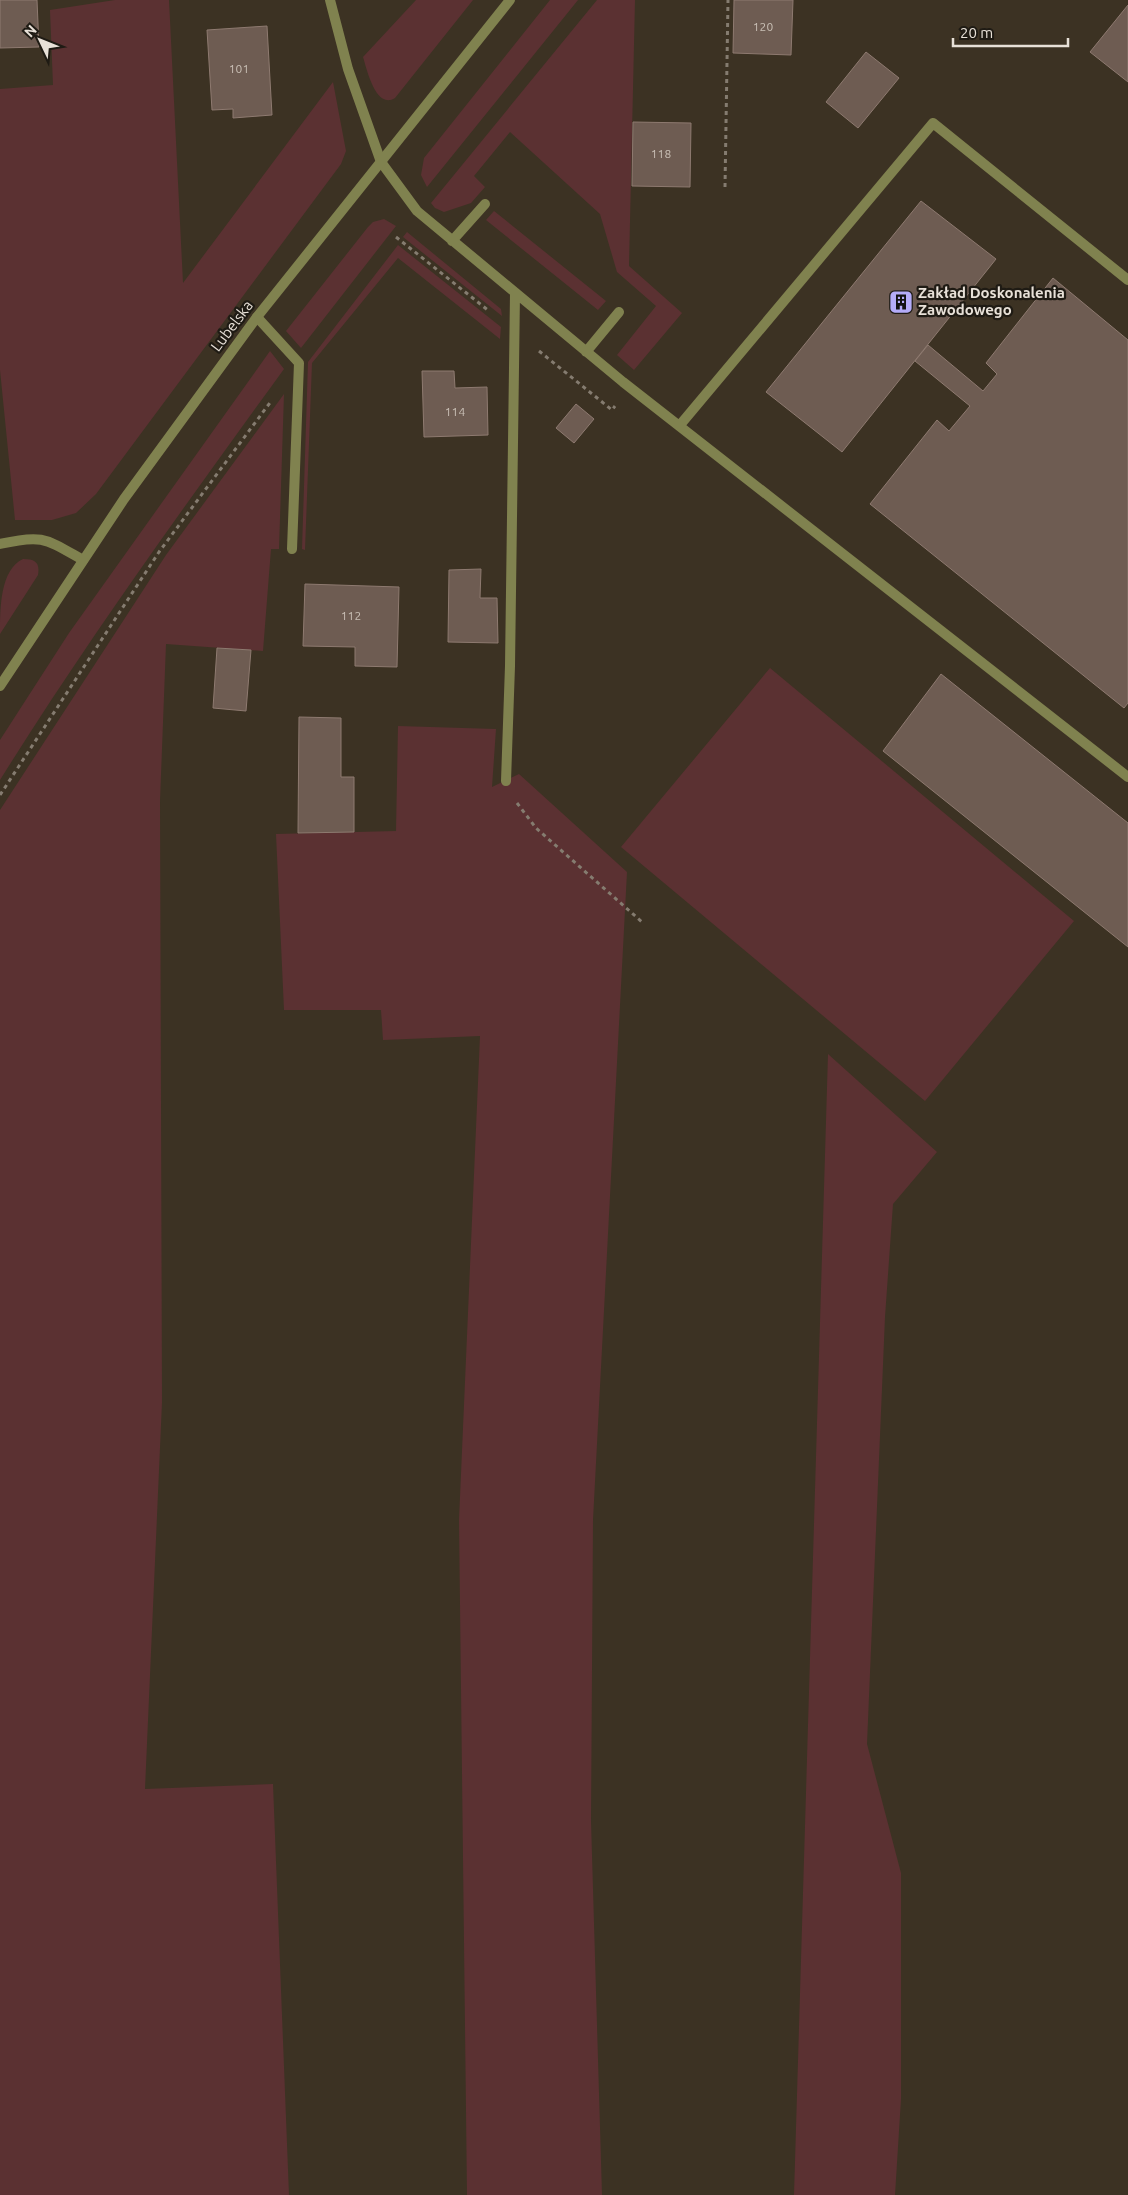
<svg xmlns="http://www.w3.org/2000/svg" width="1128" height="2195" viewBox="0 0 1128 2195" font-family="Ubuntu,sans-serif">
  <rect width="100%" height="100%" fill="#3c3223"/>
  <path fill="#5b3132" d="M115,0H169L183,283L333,82L346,151L341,164L96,494L76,513L52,520H15L0,370V89L53,85L50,10Z
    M416,0H473L395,98C376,110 367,70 363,57Z
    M550,0H578L427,187L421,175L424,158Z
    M597,0H635L629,266L682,313L634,370L617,355L656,306L617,272L600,214L510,132L474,176L485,187L471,203L444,212L435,208L431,203Z
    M494,211L606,301L598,310L486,220Z
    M384,219L396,226L301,348L286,331L368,227L373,222Z
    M407,232L501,309L502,316L403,237Z
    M398,245L501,327L500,339L398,258L312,363L305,550L302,549L308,362Z
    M270,351L284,369C186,504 88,639 0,780V740L69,633Z
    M284,394L279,549H271L263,651L166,644L160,801L162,1402L145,1789L273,1784L289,2195H0V810L166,555Z
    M23,559C36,559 40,563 38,575L0,634C0,608 0,570 23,559Z
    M770,668L1074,921L925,1101L621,847Z
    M398,726L496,729L492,787L519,774L627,872L593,1520L591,1821L602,2195H467L459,1520L480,1036L383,1040L381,1010H284L276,834L396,831Z
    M828,1054L937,1152L893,1204L885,1317L867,1744L901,1873V2099L895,2195H794Z"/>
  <path fill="#6e5c52" stroke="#8e7a70" d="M0,0H37L39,47L0,48Z
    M734,0H793L791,55L733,53Z
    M1128,5V82L1090,52Z
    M267,26L272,115L233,118V109L212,110L207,30Z
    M866,52L899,78L858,128L826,102Z
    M633,122L691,123L690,187L632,186Z
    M921,201L996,259L842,452L766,392Z
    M1053,278L1128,340V703L1124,708L870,504L937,420L949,431L970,406L915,361L928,345L983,391L997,374L986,363Z
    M422,371H454L455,388L487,387L488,435L424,437Z
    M576,404L594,419L574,443L556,428Z
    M481,569L480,598H497L498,643L448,642L449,570Z
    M305,584L399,587L397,667L355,666V647L303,646Z
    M217,648L251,650L246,711L213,708Z
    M941,674L1128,823V947L883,751Z
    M299,717L341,718V777H354V832L298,833Z"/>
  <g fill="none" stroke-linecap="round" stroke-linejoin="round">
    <path stroke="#857c70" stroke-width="3" stroke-dasharray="4 4" stroke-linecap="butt" d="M725,187L728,0
      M396,237L489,311
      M539,351L612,410L615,406
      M0,795L159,552L272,400
      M517,803L536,828L642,922"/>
    <path stroke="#80824f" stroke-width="10" d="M330,0L348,69L381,162L417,211L623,382L1128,777
      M452,241L485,204
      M257,317L299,363L292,549
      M586,352L619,312
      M680,425L933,123L1128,280
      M0,544C43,534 46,539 83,560
      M506,781L510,666L515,293"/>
    <path stroke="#80824f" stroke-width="10" d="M0,686L124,499L257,317L510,0"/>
  </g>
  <defs>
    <g id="building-square" transform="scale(1.25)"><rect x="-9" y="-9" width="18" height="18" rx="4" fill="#b4acf9" stroke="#1f1b14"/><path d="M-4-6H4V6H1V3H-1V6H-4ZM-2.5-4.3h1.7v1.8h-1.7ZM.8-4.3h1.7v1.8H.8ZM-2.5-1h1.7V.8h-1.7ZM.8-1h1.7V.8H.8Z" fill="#111"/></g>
  </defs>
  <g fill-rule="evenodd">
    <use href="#building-square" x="901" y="302"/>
  </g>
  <g text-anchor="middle" stroke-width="4.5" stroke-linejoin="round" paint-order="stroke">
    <g font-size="12" fill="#cac0b6">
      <text x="763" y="31">120</text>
      <text x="239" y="73">101</text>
      <text x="661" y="158">118</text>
      <text x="455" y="416">114</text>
      <text x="351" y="620">112</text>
    </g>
    <g font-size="15" font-weight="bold" fill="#e8e1d8" stroke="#1f1b14" text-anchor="start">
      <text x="918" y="298">Zakład Doskonalenia<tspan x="918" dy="17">Zawodowego</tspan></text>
    </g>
    <g font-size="15" fill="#e8e1d8" stroke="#1f1b14">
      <text transform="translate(232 326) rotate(-53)" y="5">Lubelska</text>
    </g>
  </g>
  <g transform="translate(40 40) rotate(313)" stroke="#1f1b14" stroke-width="4" paint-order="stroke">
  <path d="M0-4L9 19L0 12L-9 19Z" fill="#e8e1d8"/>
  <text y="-8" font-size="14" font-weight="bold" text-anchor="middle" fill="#e8e1d8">N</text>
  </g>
  <path d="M953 38v8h115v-8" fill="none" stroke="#e8e1d8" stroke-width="2.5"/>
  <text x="960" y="38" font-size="15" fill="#e8e1d8" stroke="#1f1b14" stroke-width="4" paint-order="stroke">20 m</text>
</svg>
